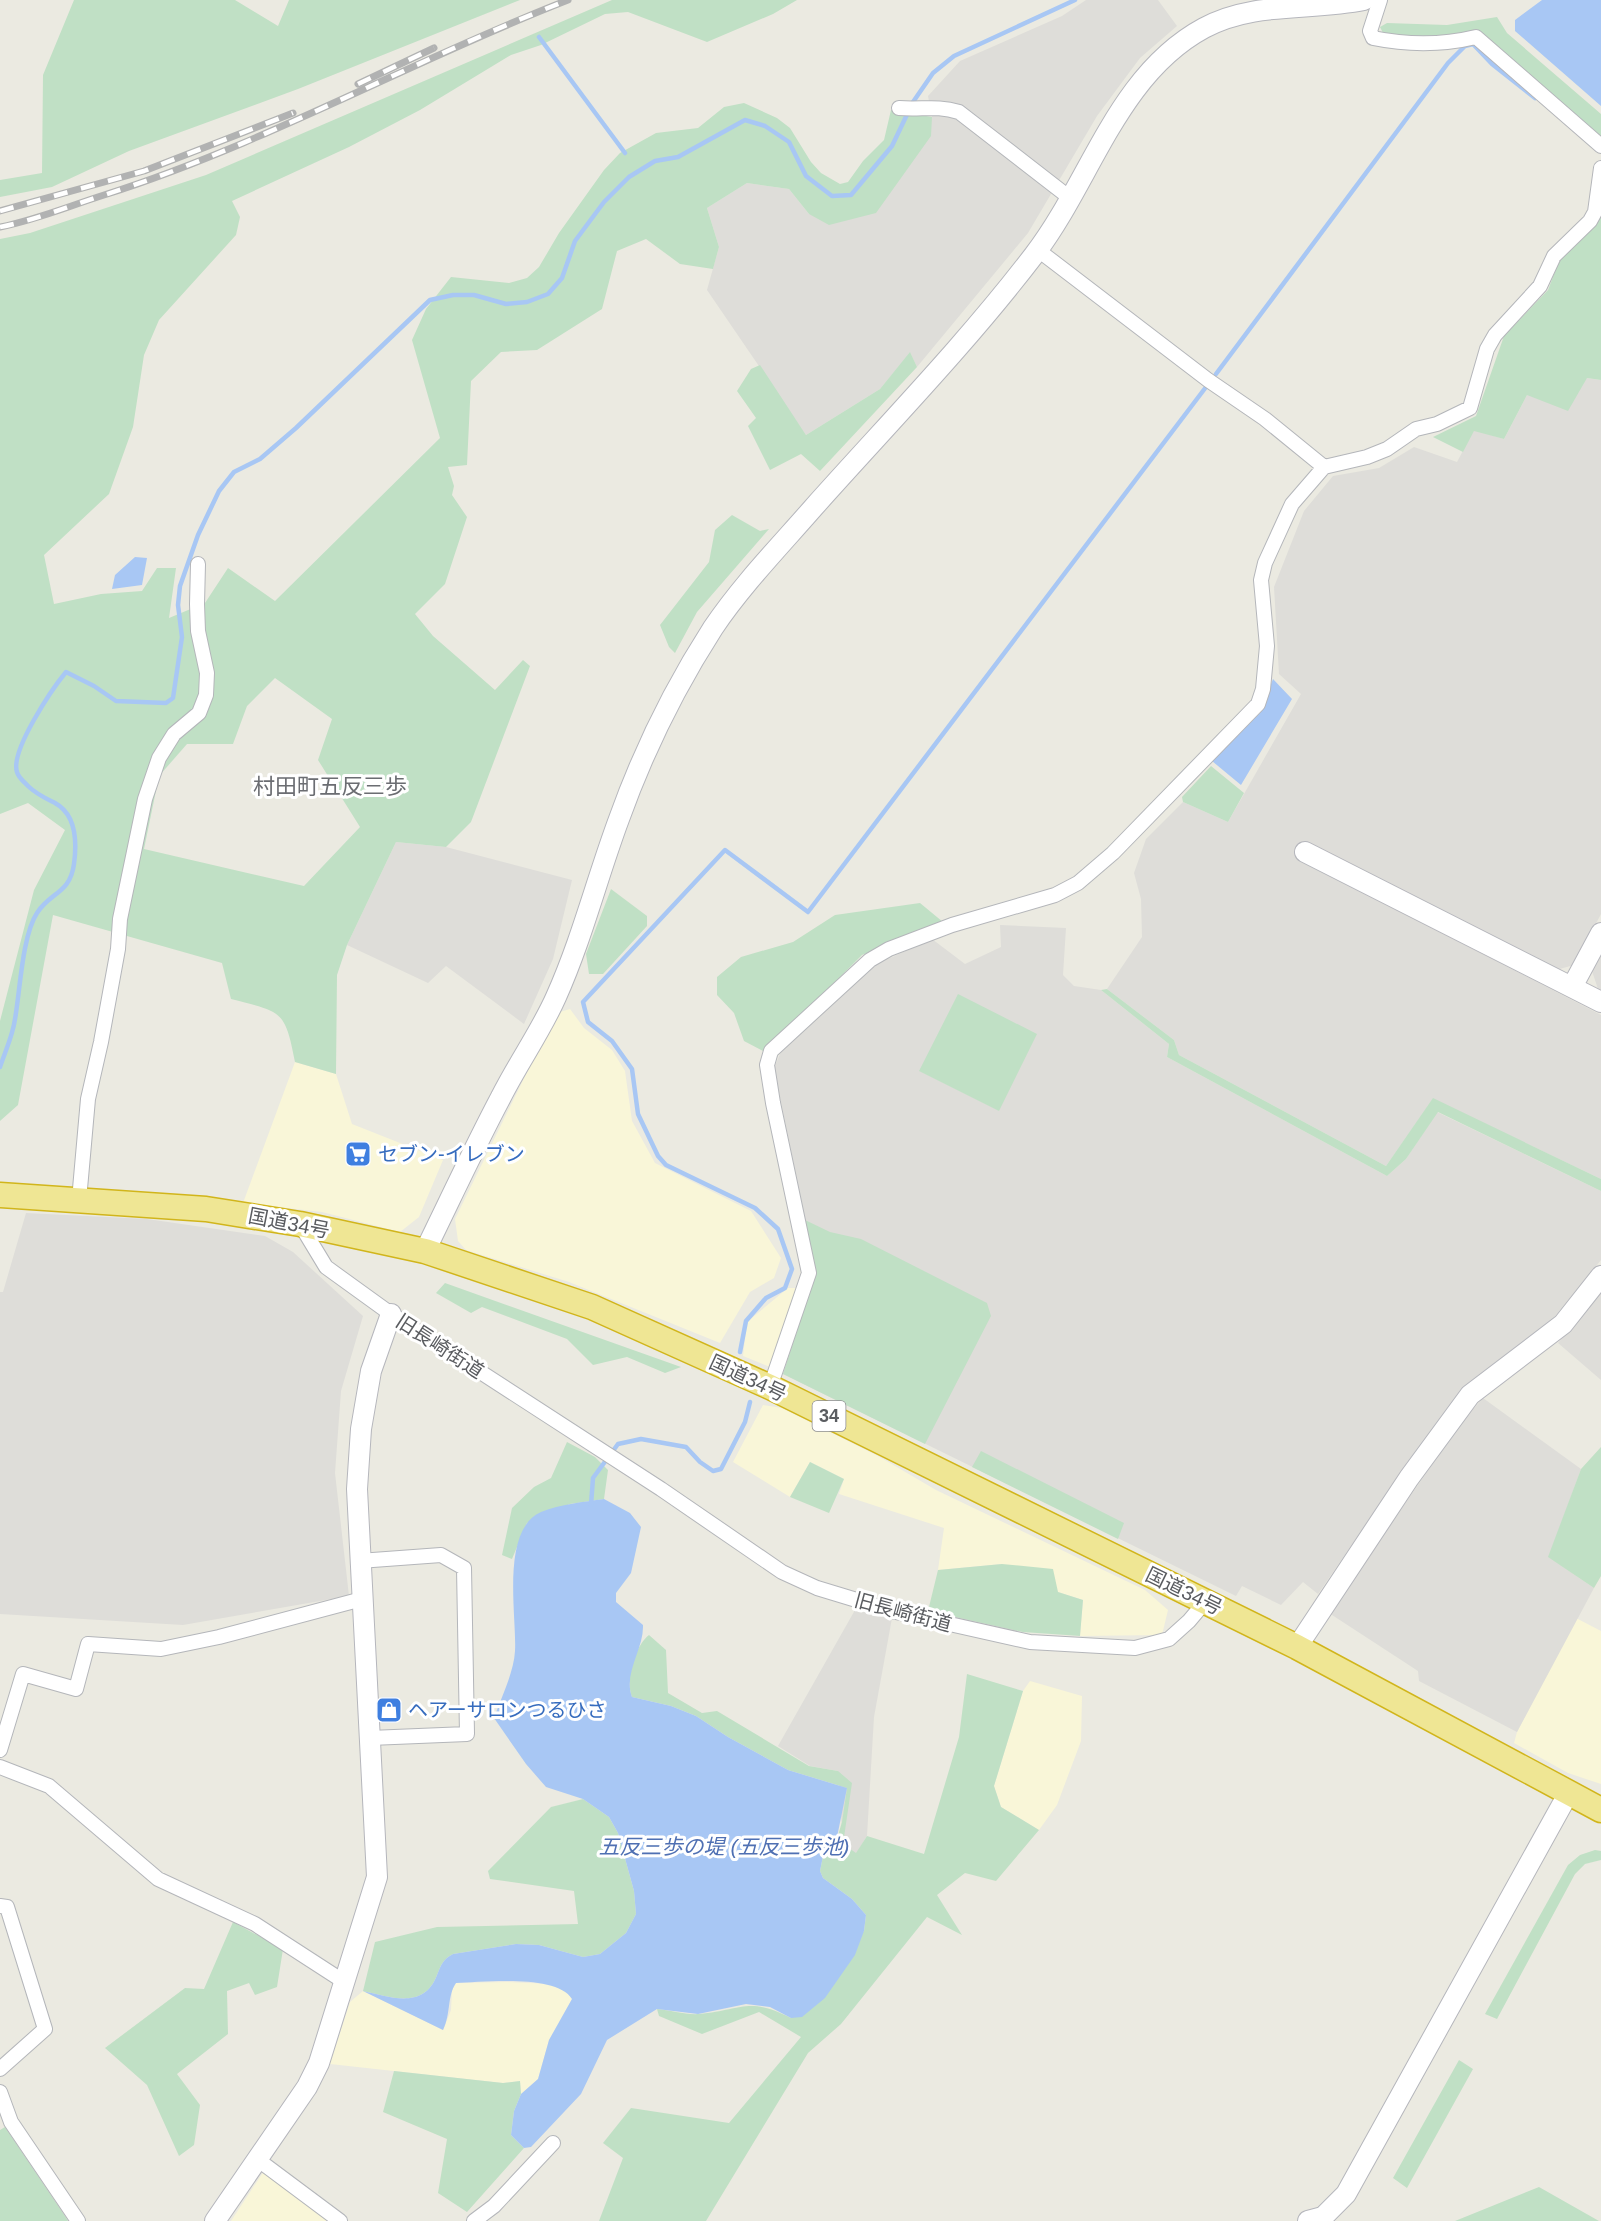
<svg xmlns="http://www.w3.org/2000/svg" width="1601" height="2221" viewBox="0 0 1601 2221" font-family="Arial,'Noto Sans JP',sans-serif">
  <rect width="100%" height="100%" fill="#ebeae1"/>
  <path fill="#f9f6d8" d="M570,1009L584,1028L612,1050L625,1071L632,1121L655,1163L751,1211L781,1258L774,1278L750,1292L720,1343L569,1282L466,1250L458,1241L455,1219L556,1013Z
    M295,1062L336,1074L352,1124L443,1160L419,1217L400,1232L322,1212L243,1203Z
    M788,1288H800L770,1367L743,1356L747,1322Z
    M763,1405L782,1408L878,1456L936,1490L1145,1590L1168,1610L1162,1635L1080,1636L1083,1600L1058,1592L1002,1564L938,1570L944,1528L839,1494L844,1479L810,1462L790,1497L733,1462Z
    M1576,1618L1601,1631V1784L1568,1773L1514,1743L1517,1732Z
    M1030,1681L1082,1696L1081,1741L1057,1805L1039,1830L1001,1807L994,1786L1023,1691Z
    M507,1982L552,1984L567,1992L572,1999L549,2040L538,2079L521,2094L520,2081L503,2083L330,2064L350,2002L363,1991L443,2030L451,2010L452,1990L456,1983Z
    M264,2171L330,2221H231Z"/>
  <path fill="#deddd9" d="M1086,0H1158L1177,26L1140,58L1097,116L1028,233L917,367L910,353L880,389L806,435L707,290L719,247L707,208L747,183L789,189L809,214L932,117L928,96L960,61L1062,16Z
    M1587,378L1601,380V914L1574,965L1556,970L1419,898L1409,916L1601,1015V1179L1433,1099L1386,1166L1179,1055L1174,1040L1107,989L1142,937L1141,899L1134,873L1146,839L1183,802L1228,822L1301,694L1279,674L1274,587L1304,511L1333,476L1379,468L1414,447L1457,462L1474,430L1504,439L1527,395Z
    M396,842L446,847L572,880L553,959L524,1024L446,966L428,983L347,945Z
    M1000,925L1066,928L1063,975L1074,986L1101,990L1169,1044L1167,1057L1387,1176L1406,1159L1437,1112L1601,1191V1260L1551,1321L1394,1483L1318,1594L1303,1582L1281,1605L1242,1586L1236,1596L783,1374L816,1272L774,1068L783,1047L866,969L932,939L965,964L1001,947Z
    M1601,950V990L1598,989L1591,968Z
    M26,1213L147,1219L265,1236L293,1252L363,1316L341,1391L335,1473L349,1596L183,1625L0,1614V1292H3Z
    M1601,1292V1380L1558,1343Z
    M1483,1398L1581,1469L1549,1557L1594,1588L1517,1732L1419,1681L1418,1671L1329,1613L1461,1423Z
    M855,1610L892,1618L874,1717L867,1836L856,1854L843,1844L838,1771L810,1766L778,1746Z"/>
  <path fill="#c0e0c5" fill-rule="evenodd" d="M74,0H235L278,26L289,0H520L298,89L129,151L52,187L0,197V180L42,173L43,75Z
    M612,0H797L773,14L707,42L628,12L605,14L541,45L511,55L420,110L349,147L232,201L240,217L236,235L159,320L144,355L133,427L109,494L44,555L54,604L101,594L142,591L157,568H176L169,618L205,603L228,568L275,601L440,438L412,340L426,309L451,277L509,283L527,278L539,267L559,233L604,170L620,153L656,133L698,128L724,107L744,103L777,118L790,128L811,162L821,173L840,184L848,182L863,161L884,140L891,110L932,117L931,136L876,213L829,225L809,214L789,189L747,183L707,208L719,247L713,269L680,264L646,239L617,251L602,309L537,350L501,352L471,381L467,465L448,467L454,486L452,495L467,517L445,584L415,614L433,636L495,690L523,660L530,666L471,822L446,847L396,842L347,945L337,975L336,1074L295,1062C285,1009 281,1012 231,999L222,963L53,915L18,1105L0,1121V1021L34,890L65,830L28,803L0,814V239L30,233L206,175ZM275,678L332,719L318,760L360,827L304,886L144,849L159,776L187,744H233L247,706Z
    M1497,17L1507,33L1601,114V138L1478,30L1451,37L1384,35L1380,27L1387,23L1447,25Z
    M1601,215V380L1587,378L1568,411L1527,395L1504,439L1474,431L1463,452L1433,437L1476,416L1504,336L1548,290L1559,261Z
    M910,352L917,367L820,471L801,454L770,470L748,426L756,418L737,391L751,369L760,365L806,435L880,389Z
    M732,515L760,531L769,529L697,612L675,653L669,647L660,625L709,562L715,530Z
    M1211,766L1244,793L1228,822L1183,802L1182,797Z
    M611,889L647,916V926L603,974H589L586,954Z
    M920,903L943,922L862,955L765,1052L744,1041L734,1013L717,995V977L741,957L793,942L835,915Z
    M1107,989L1174,1040L1179,1055L1386,1166L1433,1098L1601,1179V1191L1438,1112L1406,1159L1387,1176L1167,1057L1169,1044L1101,990Z
    M958,994L1037,1034L999,1111L919,1071Z
    M805,1220L830,1232L861,1239L987,1303L991,1316L925,1444L783,1374L816,1272Z
    M445,1283L681,1367L665,1373L627,1357L593,1365L567,1339L482,1307L471,1313L436,1293Z
    M567,1442L595,1457L608,1470L604,1499L570,1504L527,1523L512,1559L502,1555L512,1508L534,1487L551,1478Z
    M1601,1447V1576L1594,1588L1548,1557L1581,1469Z
    M981,1451L1124,1523L1118,1539L972,1467Z
    M810,1462L844,1479L829,1513L790,1497Z
    M1002,1564L1053,1569L1058,1592L1083,1600L1080,1636L1023,1632L928,1611L938,1570Z
    M649,1635L666,1650L668,1693L702,1713L717,1711L809,1766L838,1771L852,1783L843,1844L856,1853L867,1836L924,1854L959,1737L967,1674L1023,1691L994,1786L1001,1807L1039,1830L996,1881L965,1873L937,1895L962,1935L927,1917L841,2024L808,2053L706,2221H599L623,2158L603,2143L631,2108L729,2123L801,2037L759,2012L702,2034L659,2016L657,2009C670,2010 686,2015 699,2014C742,2010 748,1996 791,2018L864,1931L866,1915L852,1899L823,1878L820,1871L823,1856L836,1842L842,1822L847,1788L788,1770L728,1737L696,1716L671,1706L632,1697C625,1680 634,1647 649,1635Z
    M583,1799L609,1817L618,1833L634,1891L636,1914L626,1933L600,1954L583,1957L539,1945L516,1944L453,1954C443,1959 441,1965 437,1975C424,2010 390,1997 363,1991L375,1942L437,1927L578,1924L574,1891L490,1879L488,1871L551,1807Z
    M1595,1850L1601,1851V1860L1585,1864L1575,1874L1497,2019L1485,2014L1568,1865L1580,1855Z
    M233,1922L283,1949L277,1987L255,1995L249,1983L227,1991L228,2034L177,2074L200,2105L194,2145L179,2156L147,2085L105,2048L185,1988L204,1989Z
    M1459,2060L1473,2069L1407,2188L1393,2178Z
    M394,2071L503,2083L520,2081L521,2094L514,2111L511,2135L524,2148L467,2212L438,2193L447,2139L383,2112Z
    M5,2127L65,2216L68,2221H0V2130Z
    M1539,2187L1599,2221H1455Z"/>
  <path fill="#a8c7f4" d="M1542,0H1601V106L1515,31V20Z
    M135,557L147,558L142,585L112,589L115,575Z
    M1273,679L1292,699L1241,785L1212,761L1260,713Z
    M604,1499L630,1513L641,1527L631,1573L616,1593V1602L643,1625C644,1649 623,1673 632,1697L671,1706L696,1716L728,1737L788,1770L847,1788L836,1842L823,1856L820,1871L823,1878L852,1899L866,1915L864,1931L855,1955L825,1998L802,2017L791,2018L770,2007L746,2004L698,2014L657,2009L607,2040L581,2094L531,2147L524,2148L511,2135L514,2111L521,2094L538,2079L549,2040L572,1999C557,1974 483,1982 456,1983C447,1996 451,2014 443,2030L363,1991C390,1997 424,2010 437,1975C441,1965 443,1959 453,1954L516,1944L539,1945L583,1957L600,1954L626,1933L636,1914L634,1891L618,1833L609,1817L583,1799L546,1787L526,1764L494,1718C501,1698 514,1672 515,1651C517,1617 500,1530 541,1512C561,1504 583,1502 604,1499Z"/>
  <g fill="none" stroke-linecap="round" stroke-linejoin="round">
    <path stroke="#a8c7f4" stroke-width="4.5" d="M539,37L625,153
      M1216,374L1448,63L1465,46L1473,44L1492,64L1535,98
      M0,1067C5,1052 13,1035 15,1019C20,992 22,936 37,913C50,892 70,894 74,864C77,842 77,815 55,803C45,798 36,794 28,786C24,782 18,777 17,772C10,751 52,689 66,672L94,686L116,701L166,703L173,698L182,637L178,605L180,586L198,535L219,491L234,472L260,459L296,428L430,300L453,295H474L506,304L527,302L548,294L562,278L575,241L604,202L629,177L655,161L678,157L745,120L765,126L789,142L806,176L832,196L851,195L892,146L913,102L933,73L954,56L1075,0
      M740,1352L746,1321L766,1298L785,1288L792,1269L778,1229L755,1208L666,1165L658,1156L638,1114L632,1069L612,1041L588,1022L583,1002L725,850L808,912L1206,387
      M591,1505L593,1478L618,1444L641,1439L686,1447L700,1462L713,1471L721,1469L745,1422L750,1402"/>
    <g stroke="#b4b6ba" stroke-width="16">
      <path id="street" d="M1380,0L1370,31L1373,38C1407,45 1443,45 1476,37L1601,146
        M899,108C922,110 936,105 959,112L1070,198
        M1038,250L1208,380L1265,419L1324,467
        M79,1200L88,1099L101,1042L118,949L120,919L145,799L159,758L174,734L199,713L206,695L207,673L198,631L197,604L198,564
        M300,1224L326,1267L391,1314L661,1489L782,1572L817,1588L896,1612L1030,1642L1135,1648L1169,1639L1189,1621L1205,1602
        M770,1387L809,1273L773,1103L767,1065L771,1051L870,960L889,949L952,925L1055,895L1078,883L1113,853L1258,704L1263,689L1267,646L1261,580L1265,563L1292,504L1324,467L1367,457L1387,449L1416,429L1437,424L1470,408L1487,349L1495,335L1540,286L1554,256L1590,221L1595,212L1601,168
        M359,1561L441,1555L464,1568L467,1734L370,1738
        M0,1750L23,1674L76,1689L88,1644L161,1649L219,1637L362,1599
        M0,1767L49,1786L158,1879L255,1924L346,1983
        M0,1906L7,1907L45,2029L0,2069
        M0,2092L11,2122L78,2221
        M257,2159L340,2221
        M474,2221L494,2206L553,2143"/>
    </g>
    <g stroke="#b5b6bc" stroke-width="22">
      <path id="secondary" d="M1305,852L1601,1002
        M1572,987L1601,933
        M425,1251C450,1200 474,1148 501,1097C518,1063 541,1031 556,997C582,939 597,878 619,819C643,752 675,687 713,628C742,585 779,547 813,508C887,425 966,344 1034,255C1091,181 1117,75 1204,28C1254,1 1310,11 1364,0
        M1297,1647L1409,1478L1470,1395L1563,1324L1601,1276
        M215,2221L307,2087L319,2063L377,1877L357,1489L361,1429L371,1371L391,1314
        M1308,2221L1323,2217L1346,2194L1568,1794"/>
    </g>
    <g stroke="#d1b51b" stroke-width="27">
      <path id="highway" d="M0,1195L206,1209L300,1224L425,1251L592,1307L770,1387L1297,1647L1601,1810"/>
    </g>
    <use href="#street" stroke="#fff" stroke-width="14"/>
    <use href="#secondary" stroke="#fff" stroke-width="20"/>
    <use href="#highway" stroke="#efe694" stroke-width="24"/>
    <g stroke="#b1b2b2" stroke-width="7">
      <path id="rail" d="M358,84L434,48
        M0,211L144,171L293,113
        M0,227C36,220 69,206 104,195C265,144 411,61 568,0"/>
    </g>
    <use href="#rail" stroke="#fff" stroke-width="4.5" stroke-dasharray="14" stroke-linecap="butt"/>
  </g>
  <defs>
    <g id="supermarket-square" transform="scale(1.35)"><rect x="-9" y="-9" width="18" height="18" rx="4" fill="#3f7fe0" stroke="#fff"/><path d="M-6-5.5h2.5l.6 2H6L4.5 2H-2.5L-4.4-4H-6ZM-1.5 3.2a1.3 1.3 0 1 0 .1 0ZM3 3.2a1.3 1.3 0 1 0 .1 0Z" fill="#fff"/></g>
    <g id="shop-square" transform="scale(1.35)"><rect x="-9" y="-9" width="18" height="18" rx="4" fill="#3f7fe0" stroke="#fff"/><path d="M-5-2.5h2.3a2.7 3.5 0 0 1 5.4 0H5L5.5 6h-11ZM-1.5-2.5h3a1.5 2.3 0 0 0-3 0Z" fill="#fff"/></g>
  </defs>
  <g fill-rule="evenodd">
    <use href="#supermarket-square" x="358" y="1154"/>
    <use href="#shop-square" x="389" y="1710"/>
  </g>
  <g text-anchor="middle" stroke-width="6" stroke-linejoin="round" paint-order="stroke">
    <rect fill="#fff" stroke="#8c8d90" stroke-width="1.5" x="812.5" y="1401" width="33" height="30" rx="4.5"/>
    <g font-size="18" font-weight="bold" fill="#5a5c60">
      <text x="829" y="1422">34</text>
    </g>
    <g font-size="20" fill="#366cbe" stroke="#fff" text-anchor="start">
      <text x="378" y="1161">セブン-イレブン</text>
      <text x="408" y="1717">ヘアーサロンつるひさ</text>
    </g>
    <g font-size="20" fill="#5a5c60" stroke="#fff">
      <text transform="translate(289 1223) rotate(11)" y="7">国道34号</text>
      <text transform="translate(440 1346) rotate(33)" y="7">旧長崎街道</text>
      <text transform="translate(748 1378) rotate(25)" y="7">国道34号</text>
      <text transform="translate(1184 1591) rotate(26)" y="7">国道34号</text>
      <text transform="translate(903 1612) rotate(15)" y="7">旧長崎街道</text>
    </g>
    <g font-size="21" font-style="italic" fill="#4f70b3" stroke="#fff">
      <text x="724" y="1854">五反三歩の堤 (五反三歩池)</text>
    </g>
    <g font-size="22" fill="#6b6d72" stroke="#fff">
      <text x="330" y="794">村田町五反三歩</text>
    </g>
  </g>
</svg>
